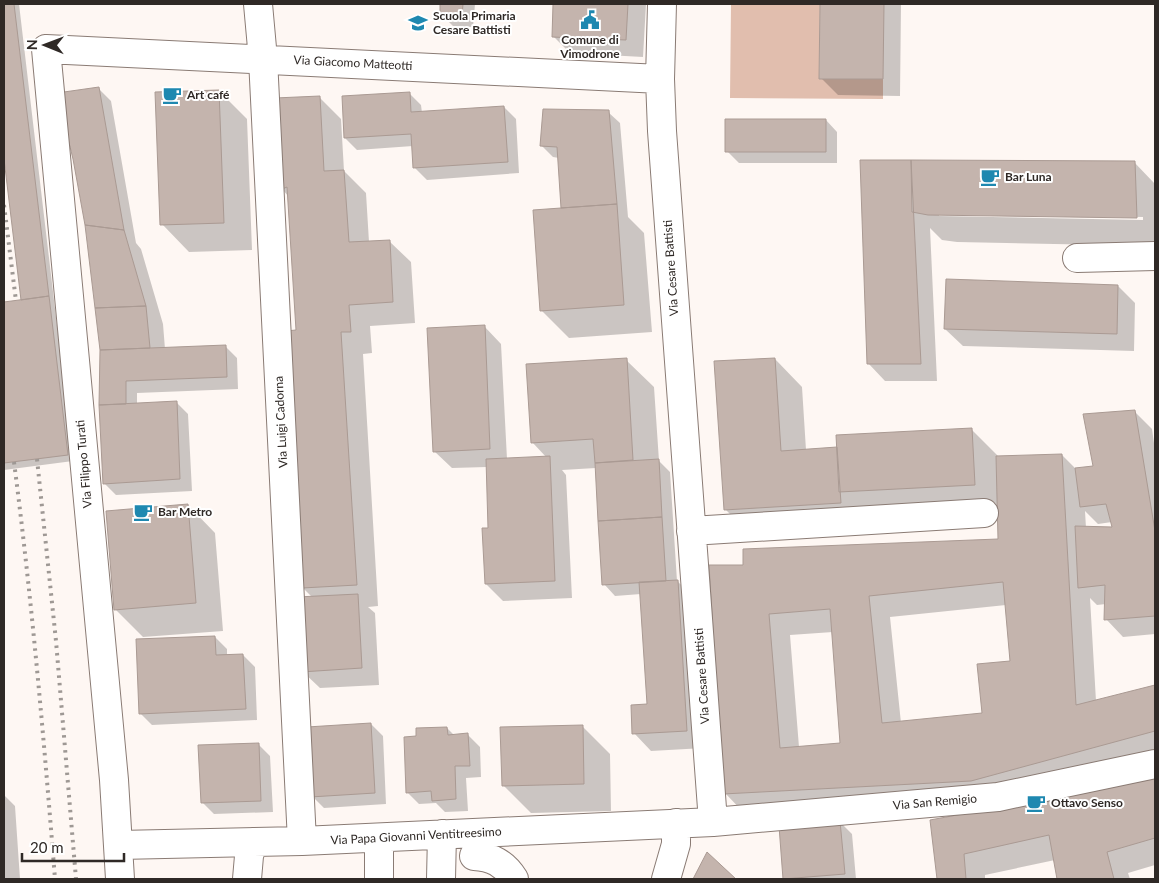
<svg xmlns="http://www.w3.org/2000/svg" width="1159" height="883" viewBox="0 0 1159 883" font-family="Lato,sans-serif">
  <rect width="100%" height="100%" fill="#fef7f3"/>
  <path fill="#e1beae" d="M755,4H820L819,78L883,79V99L730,98L731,5H755Z"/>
  <path fill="#0003" fill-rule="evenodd" d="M4,4H19L73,461L4,470V303L22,301L4,148Z
    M441,4H475L473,27L453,26L441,14Z
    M555,4H646L643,57L570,53L553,36Z
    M821,4H901L900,96L838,95L821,78Z
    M99,89L111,101L136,243L141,249L163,324L165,349L225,346L237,358L238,389L137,393V404L176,402L188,414L192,491L116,495L104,483L102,350L86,225Z
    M219,91L247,119L252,250L189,252L162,224Z
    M409,93L421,105L422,113L504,107L516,119L519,173L427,180L415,168L413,146L357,150L345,138Z
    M319,97L341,119L344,171L366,193L369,242L389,241L411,262L415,323L370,326L372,353L363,354L378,606L368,607L375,613L379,685L320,688L302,671L313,598L303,588L297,331L289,197L282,189Z
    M608,112L620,123L628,217L644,233L652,332L569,338L541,310L565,209L559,158L553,157L541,145Z
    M826,120L837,132V163H739L727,151Z
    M861,161L1134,162L1155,184V246L957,242L942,240L930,228L937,381H885L868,363ZM939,214L1143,217V220L939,216Z
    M1118,286L1135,303L1134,351L963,346L945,329Z
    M484,326L501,344L507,459L547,458L532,442L626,360L654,387L659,461L670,472L677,581L695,598L704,748L651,751L634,733L648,705L641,594L615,596L604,584L596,468L562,470L566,475L572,598L503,601L486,584L490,529L487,467L452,468L434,451Z
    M775,359L802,387L806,450L838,448L971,429L999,457L1062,455L1076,469L1094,468L1134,411L1152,429L1155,450V634L1123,637L1106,619V604L1097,605L1090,598L1096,701L1155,686V758L993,802L746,815L725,793L745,566L1000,540L999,513L753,537L725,509ZM1085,511L1098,524L1112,522L1113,528H1086ZM1006,605L1012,662L983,714L901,723L890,617ZM833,632L842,744L799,747L790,635Z
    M188,505L215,533L223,631L143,637L115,609Z
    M215,637L227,649V656L243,655L255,667L257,720L152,725L140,713Z
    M371,724L383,736L386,804L324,808L312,796Z
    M582,726L610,754L611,811L531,813L503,785Z
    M447,728L454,735H468L480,747L481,777L466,778L468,811L445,812L436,803L419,804L407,792L417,738Z
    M258,744L270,756L273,812L214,814L202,802Z
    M1155,778V865L1128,873L1130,879H1058L1055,860L985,875V879H938L931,821L1121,786Z
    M4,795L15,806L20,879H4Z
    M840,822L852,834L856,879H785L780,828Z"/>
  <path fill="#c4b4ad" stroke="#aa9a93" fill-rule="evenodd" d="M4,4H14L49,296L21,300L4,159Z
    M440,4H463L462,16L440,15Z
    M553,4H628L626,40L552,37Z
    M820,4H884L883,79H819Z
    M99,87L124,230L85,225L73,159L57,93Z
    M219,90L224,223L160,225L155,92Z
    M410,92L411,112L504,106L508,162L413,168L411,134L344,138L342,96Z
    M320,96L324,171L344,170L349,242L390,240L393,302L349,305L351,332H341L357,585L302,588L286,331L296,330L287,187L280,190L275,98Z
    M543,109L609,110L617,204L561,208L557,147L540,146Z
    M725,119H826V152H725Z
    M860,160H911L921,364H867Z
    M911,160L1135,161L1137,218L928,215L912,212Z
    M617,204L624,305L540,311L533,210Z
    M85,225L124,230L146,306L95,308Z
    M946,279L1118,285L1117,334L944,329Z
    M49,296L68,455L4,463V302Z
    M146,306L150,348L100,350L95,308Z
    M485,325L490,449L433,452L427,328Z
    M226,345L227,377L126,381V404L99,405L100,350Z
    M627,358L633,460L595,463L593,439L531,443L526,364Z
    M775,358L781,451L837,447L841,503L724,510L714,361Z
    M177,401L180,479L103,484L99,405Z
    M1135,410L1155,531V616L1104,620L1105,585L1078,588L1075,526L1112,527L1106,504L1080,507L1075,468L1093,466L1083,414Z
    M972,428L975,485L839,492L836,435Z
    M1062,454L1076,705L1155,685V731L971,781L723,794L709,565H743V549L998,539L996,456ZM1003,582L1010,661L977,664L982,713L882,723L869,596ZM830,609L840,743L780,748L769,614Z
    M550,456L555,581L485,584L482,528H488L486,459Z
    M659,459L662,517L598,521L595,463Z
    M188,504L196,603L114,610L106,511Z
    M662,517L666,581L602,585L598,521Z
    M678,580L687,731L632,734L631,705L647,704L639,582Z
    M358,594L362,668L301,672L297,597Z
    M215,636L216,655L243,654L246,709L139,714L136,639Z
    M371,723L375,793L310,797L307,727Z
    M583,725L584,784L502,786L500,727Z
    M447,727L448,735L468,733L470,766H455L456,799L432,801L431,791L406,793L404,737L416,736V728Z
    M259,743L261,801L201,803L198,745Z
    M1155,777V838L1107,852L1114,879H1057L1049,835L964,854L966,879H937L930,820L1120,785Z
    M840,821L845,874L783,879L779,826Z
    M707,852L736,879H693Z"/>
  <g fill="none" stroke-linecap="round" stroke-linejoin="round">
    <g stroke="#8a7b74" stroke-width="30">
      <path id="minor" d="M258,4L263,59L302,841
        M662,4L660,79L662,131L713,822
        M1077,258L1155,256
        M691,531L984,513
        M379,838V879
        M119,845L302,841L713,822L998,797L1155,764
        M474,856C492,857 504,863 514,879
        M120,879L114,780L46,49L660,79
        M247,879L249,856L253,842
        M441,879L442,834
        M666,879L676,844V823"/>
    </g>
    <use href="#minor" stroke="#fff" stroke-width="28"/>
    <path stroke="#9e9894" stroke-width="4" stroke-dasharray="2.5 5" stroke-linecap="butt" d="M4,205L16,301
      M37,459L56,641L76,879
      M14,462C32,601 44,740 55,879"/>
  </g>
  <defs>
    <g id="civic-bare" transform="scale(1.5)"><path d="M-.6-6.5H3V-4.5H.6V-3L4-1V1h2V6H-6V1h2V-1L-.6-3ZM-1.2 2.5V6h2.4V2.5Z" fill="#1e88b0" stroke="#fff" stroke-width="2.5" paint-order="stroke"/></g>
    <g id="school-bare" transform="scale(1.5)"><path d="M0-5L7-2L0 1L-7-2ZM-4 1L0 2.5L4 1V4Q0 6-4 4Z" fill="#1e88b0" stroke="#fff" stroke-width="2.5" paint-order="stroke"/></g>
    <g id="cafe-bare" transform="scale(1.5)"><path d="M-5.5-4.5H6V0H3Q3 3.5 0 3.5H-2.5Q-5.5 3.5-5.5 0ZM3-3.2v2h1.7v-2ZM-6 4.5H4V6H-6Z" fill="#1e88b0" stroke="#fff" stroke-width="2.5" paint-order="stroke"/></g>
  </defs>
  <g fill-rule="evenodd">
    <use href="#civic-bare" x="590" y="20"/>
    <use href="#school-bare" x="418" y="23"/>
    <use href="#cafe-bare" x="172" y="95"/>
    <use href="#cafe-bare" x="990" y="177"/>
    <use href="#cafe-bare" x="143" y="512"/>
    <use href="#cafe-bare" x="1036" y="803"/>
  </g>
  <g text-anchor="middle" stroke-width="4" stroke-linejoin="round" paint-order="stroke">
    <g font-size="12" font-weight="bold" fill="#2f2926" stroke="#fff" text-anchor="start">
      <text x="433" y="20">Scuola Primaria<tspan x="433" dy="14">Cesare Battisti</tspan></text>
      <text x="590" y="44" text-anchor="middle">Comune di<tspan x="590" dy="14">Vimodrone</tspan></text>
      <text x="187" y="99">Art café</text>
      <text x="1005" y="181">Bar Luna</text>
      <text x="158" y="516">Bar Metro</text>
      <text x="1051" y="807">Ottavo Senso</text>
    </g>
    <g font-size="12" fill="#2f2926" stroke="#fff">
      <text transform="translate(353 63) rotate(3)" y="4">Via Giacomo Matteotti</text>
      <text transform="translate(671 268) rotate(-94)" y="4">Via Cesare Battisti</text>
      <text transform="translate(281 422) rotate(-93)" y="4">Via Luigi Cadorna</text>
      <text transform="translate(84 464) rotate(-95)" y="4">Via Filippo Turati</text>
      <text transform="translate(702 676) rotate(-94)" y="4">Via Cesare Battisti</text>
      <text transform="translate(935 802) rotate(-5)" y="4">Via San Remigio</text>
      <text transform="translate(416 836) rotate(-3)" y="4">Via Papa Giovanni Ventitreesimo</text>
    </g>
  </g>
  <rect width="1159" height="883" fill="none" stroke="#2f2926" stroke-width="10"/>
  <g transform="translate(45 45) rotate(271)" stroke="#ffffff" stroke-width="4" paint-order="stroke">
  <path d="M0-4L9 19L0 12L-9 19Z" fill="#2f2926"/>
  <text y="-8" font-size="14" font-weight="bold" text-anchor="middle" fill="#2f2926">N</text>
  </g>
  <path d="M22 853v8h102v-8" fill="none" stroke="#2f2926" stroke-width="2.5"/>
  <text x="30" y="853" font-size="15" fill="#2f2926" stroke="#ffffff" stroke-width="4" paint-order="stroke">20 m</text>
</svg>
